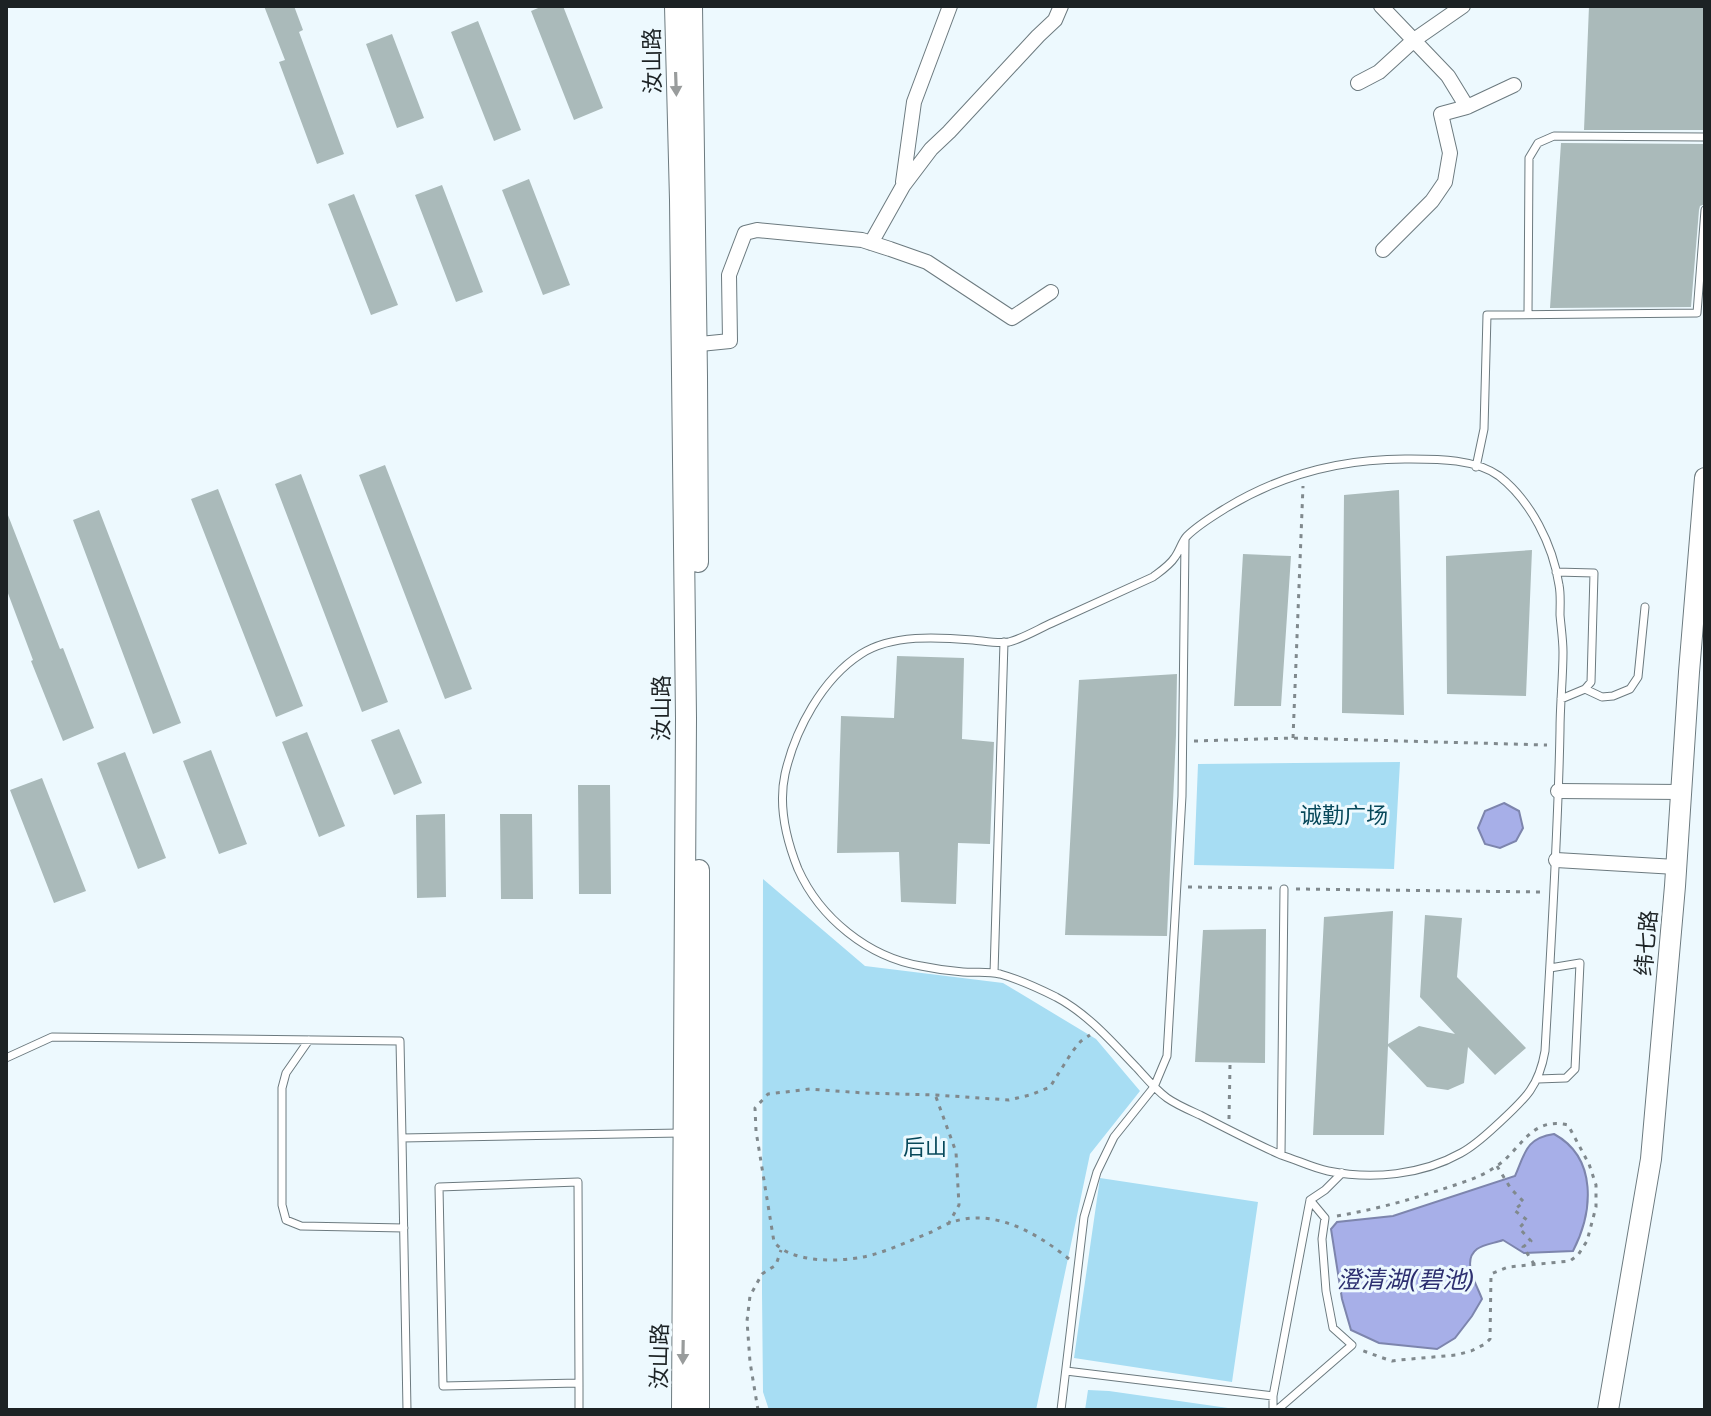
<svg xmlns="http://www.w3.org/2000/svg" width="1711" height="1416" viewBox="0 0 1711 1416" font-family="'DejaVu Sans','Noto Sans SC',sans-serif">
  <rect width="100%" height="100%" fill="#edf9fe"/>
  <path fill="#a7ddf3" d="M1400,762L1394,869L1194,865L1198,764Z
    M763,879L865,966L1003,983L1096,1039L1140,1091L1090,1154L1036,1410H769L763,1392L762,1293Z
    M1100,1178L1258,1202L1232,1382L1074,1358Z
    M1088,1390L1109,1391L1242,1410H1085Z"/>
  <path fill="#a7afe8" stroke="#7d85ad" stroke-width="2" d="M1504,803L1519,811L1523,828L1516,841L1500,848L1485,844L1478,828L1485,811Z
    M1554,1134C1598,1158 1593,1212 1573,1251L1524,1253L1503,1240C1496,1243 1484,1244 1477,1249C1461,1261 1477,1285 1482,1299L1472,1316L1455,1338L1437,1349L1379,1343L1351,1330L1342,1299L1331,1229L1337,1222L1393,1216L1515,1176C1525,1153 1526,1138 1554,1134Z"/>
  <path fill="#aababa" d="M264,6H294L303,30L299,32L344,154L317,164L279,62L285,60Z
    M543,6H563L603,108L574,120L531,11Z
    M1589,6H1705V130H1584Z
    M478,21L521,130L494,141L451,32Z
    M392,34L424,118L397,128L366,44Z
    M1561,143L1705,144V204L1700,206L1699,210L1691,307L1550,308Z
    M529,179L570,285L543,295L502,190Z
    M442,185L483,292L456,302L415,195Z
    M354,194L398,305L371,315L328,204Z
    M385,465L472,689L445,699L359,475Z
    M301,474L388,702L362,712L275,484Z
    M218,489L303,706L276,717L191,499Z
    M1399,490L1404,715L1342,713L1344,495Z
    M6,510L60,649L63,648L94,728L63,741L31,661L33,660L6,588Z
    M99,510L181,723L153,734L73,520Z
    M1532,550L1526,696L1447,694L1446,556Z
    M1243,554L1291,556L1281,706H1234Z
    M897,656L964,658L962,739L994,742L990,844L958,843L956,904L901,902L899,852L837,853L841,716L894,718Z
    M1177,674L1176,735L1167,936L1065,935L1079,680Z
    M399,729L422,783L394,795L371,740Z
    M307,732L345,826L319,837L282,742Z
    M211,750L247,844L219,854L183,761Z
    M125,752L166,858L138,869L97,763Z
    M42,778L86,891L54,903L10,790Z
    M578,785H610L611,894H579Z
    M445,814L446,897L417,898L416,815Z
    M500,814H532L533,899H501Z
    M1393,911L1388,1044L1419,1026L1455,1034L1420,997L1425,915L1462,918L1457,977L1526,1048L1495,1075L1468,1047L1464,1083L1448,1090L1427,1087L1388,1046L1384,1135H1313L1324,917Z
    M1266,929L1265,1063L1195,1062L1203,930Z"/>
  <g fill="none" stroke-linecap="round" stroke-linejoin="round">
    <g stroke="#6c7a7f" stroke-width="9">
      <path id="lane" d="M1528,314L1529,158L1538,143L1554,136L1705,137
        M1476,467L1484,429L1487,315L1697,313L1705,210
        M1556,572L1594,573L1591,682L1585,689L1561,699
        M1585,689L1602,697L1613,696L1630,689L1638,677L1645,607
        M994,973L1004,642
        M309,1040L286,1073L282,1088V1205L286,1220L301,1226L404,1228
        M6,1058L52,1037L400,1041L402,1138L681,1133
        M1538,1079L1566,1078L1575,1069L1580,963L1550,968
        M402,1138L407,1410
        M1281,1155C1254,1143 1227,1129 1200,1115C1189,1110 1177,1105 1167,1098C1156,1090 1147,1079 1137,1068C1112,1042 1088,1014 1056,997C1038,988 1018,979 1000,974C987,971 976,973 963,972C950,971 935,969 921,966C868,957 820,918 798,869C786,839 778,806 785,774C795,730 822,679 861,654C892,634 938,637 973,640C984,641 999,644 1009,642C1024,638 1040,628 1054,622C1087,607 1120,592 1153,577C1161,571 1170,565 1175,557C1180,550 1182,541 1187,536C1198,525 1213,516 1226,508C1282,474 1346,458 1411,459C1439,459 1475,459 1499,476C1531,501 1553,545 1559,585C1561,595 1560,605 1560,615C1561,627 1563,640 1563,652C1563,678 1560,704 1560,730C1558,837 1551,944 1545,1051C1539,1086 1526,1098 1500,1122C1488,1133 1476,1145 1461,1153C1422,1175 1372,1180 1328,1171C1313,1168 1297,1160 1281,1155L1284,889
        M1066,1371L1273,1396
        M579,1383L443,1386L439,1187L578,1182L579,1383V1410
        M1061,1410L1084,1217L1097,1172L1114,1137L1154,1087L1167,1056L1182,796L1185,540
        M1273,1410V1396L1310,1200L1325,1190L1342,1173
        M1277,1410L1352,1345L1333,1328L1326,1291L1322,1239L1325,1218L1310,1200"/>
    </g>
    <g stroke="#6c7a7f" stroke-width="16">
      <path id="street" d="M1381,6L1448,76L1467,107L1514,85
        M1358,83L1379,72L1414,40L1463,6
        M903,182L914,102L950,6
        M871,243L903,186L931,149L949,132L1038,36L1055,20L1061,6
        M1383,250L1432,201L1445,182L1450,153L1441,114L1467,107
        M690,345L730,341L729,275L745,233L757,230L862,240L890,249L927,262L1012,318L1051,292
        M1558,791L1681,792
        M1556,860L1676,867"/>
    </g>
    <g stroke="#6c7a7f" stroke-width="22">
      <path id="secondary" d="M675,6L680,200L686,718L682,1410
        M692,6L697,377L698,562
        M699,870V1410
        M1608,1410L1651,1159L1675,886L1689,672L1705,478"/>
    </g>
    <path stroke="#80898d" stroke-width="3" stroke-dasharray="4 6" stroke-linecap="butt" d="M1293,738L1303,486
      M1194,741L1293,738L1547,745
      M1188,887L1273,888
      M1296,889L1541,892
      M936,1097L956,1152L959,1205L949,1223
      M1229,1119L1230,1065
      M1497,1166L1511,1189L1524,1202L1514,1210L1527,1220L1519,1228L1531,1241L1523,1247L1534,1264
      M1337,1216C1372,1210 1406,1201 1440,1190C1457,1184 1477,1179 1492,1169C1522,1152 1528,1116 1568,1125L1589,1164L1596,1185V1207L1587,1241L1578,1255L1570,1261L1508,1267L1491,1274L1490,1339L1485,1344L1471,1351L1456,1355L1399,1360L1392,1361L1380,1357L1361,1350
      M1069,1259C1031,1228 980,1201 934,1231C913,1239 885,1253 863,1257C837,1262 792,1263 774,1242L756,1131L755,1108L768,1094L810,1089L864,1093L936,1095L1009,1100L1030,1095L1050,1087L1072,1052L1081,1041L1090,1035
      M758,1410L750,1362L747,1321L750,1296L762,1274L776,1265L781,1250"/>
    <use href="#lane" stroke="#fff" stroke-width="7"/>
    <use href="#street" stroke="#fff" stroke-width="14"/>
    <use href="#secondary" stroke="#fff" stroke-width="20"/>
  </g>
  <defs><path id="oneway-solid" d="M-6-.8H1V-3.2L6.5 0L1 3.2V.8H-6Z" transform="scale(2)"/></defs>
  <g fill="#999c9c">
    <use href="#oneway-solid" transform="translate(676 84) rotate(88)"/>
    <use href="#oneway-solid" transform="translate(683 1352) rotate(91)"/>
  </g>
  <g text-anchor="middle" stroke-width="6" stroke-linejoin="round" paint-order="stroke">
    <g font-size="22" fill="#1c2224" stroke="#edf9fe">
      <text transform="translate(652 61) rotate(-91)" y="8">汝山路</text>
      <text transform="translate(661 708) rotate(-90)" y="8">汝山路</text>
      <text transform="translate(1646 943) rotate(-85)" y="8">纬七路</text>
      <text transform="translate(659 1356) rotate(-89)" y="8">汝山路</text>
    </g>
    <g font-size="22" fill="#07485a" stroke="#edf9fe">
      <text x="1344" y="823">诚勤广场</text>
      <text x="925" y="1155">后山</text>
    </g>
    <g font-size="24" font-style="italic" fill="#2d2f70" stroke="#edf9fe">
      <text x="1406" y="1288">澄清湖(碧池)</text>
    </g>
  </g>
  <rect width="1711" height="1416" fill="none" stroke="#1c2224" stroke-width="16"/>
</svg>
